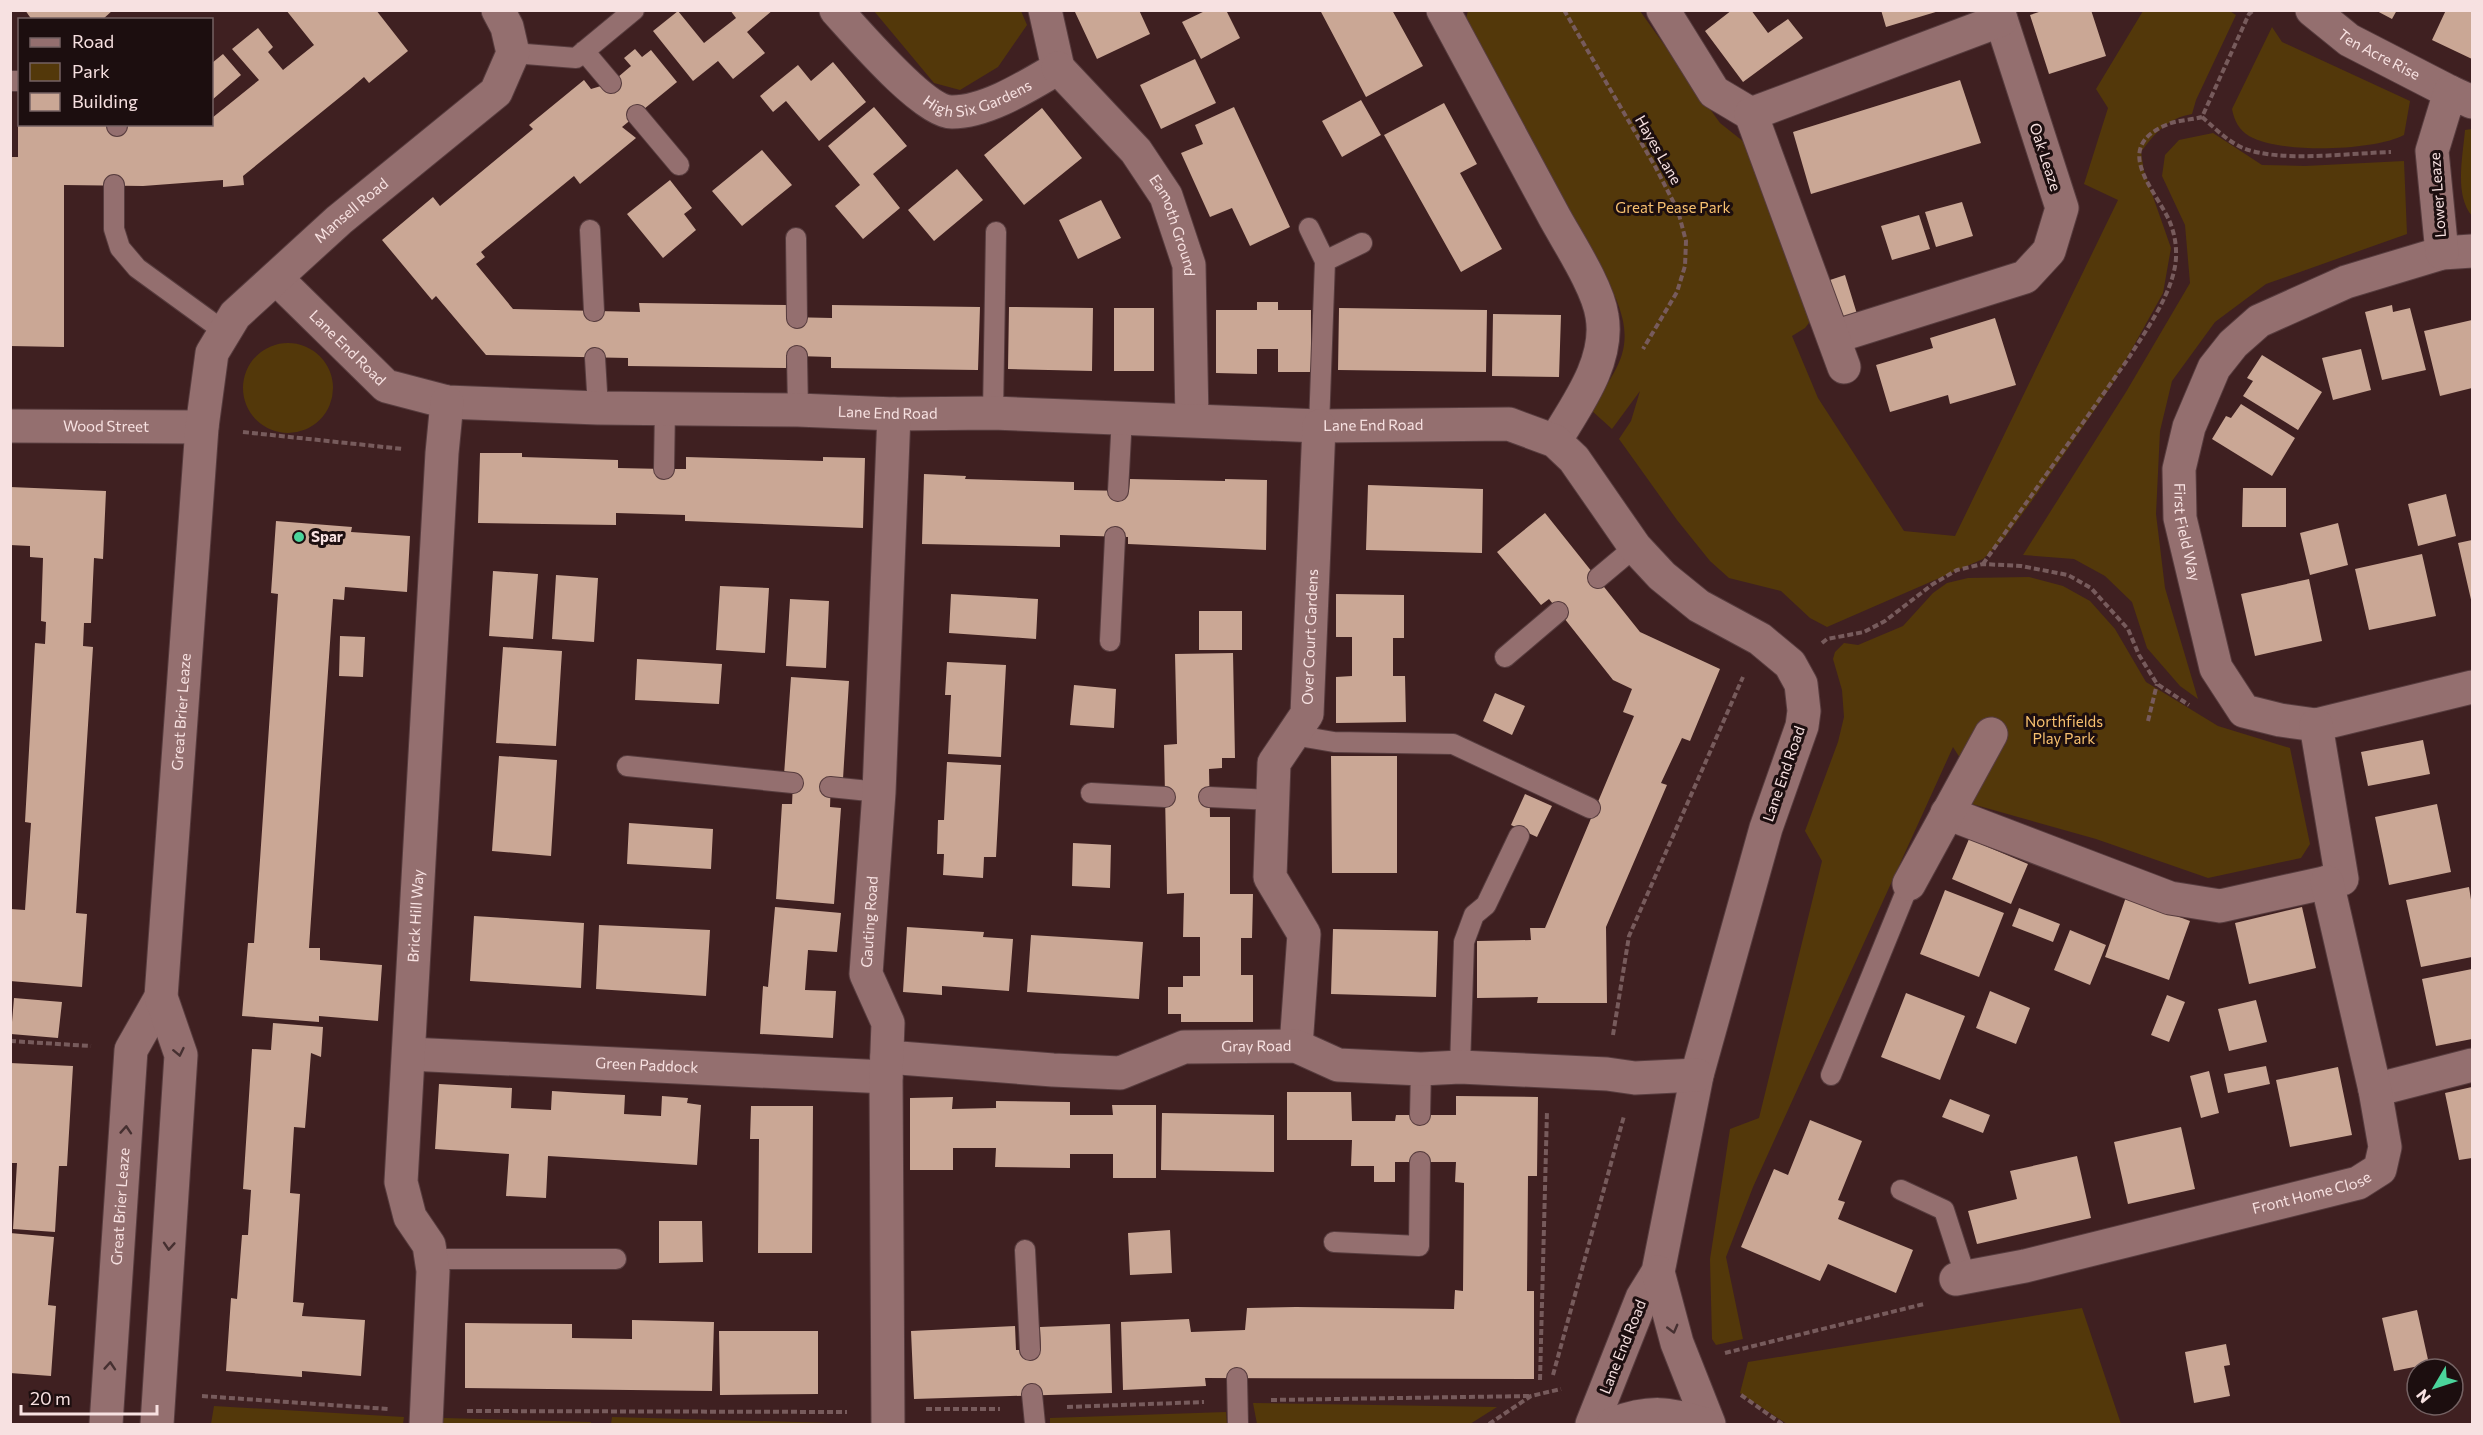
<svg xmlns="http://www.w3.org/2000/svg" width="2483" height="1435" viewBox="0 0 2483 1435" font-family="Commissioner,sans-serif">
  <rect width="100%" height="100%" fill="#3f2021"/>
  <path fill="#53380a" d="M2228,10L2236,15L2196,100L2192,114C2168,118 2155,133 2141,152L2144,171L2171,248L2163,293L2112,385L2031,502L2003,540L1983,559L1827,627L1810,618L1781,591L1729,578L1710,561L1677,520L1619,439L1631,421L1640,391L1612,429L1591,410C1616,368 1637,350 1616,299L1464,26L1468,11H1640L1720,123L1749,146L1815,315L1805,328L1792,336L1818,398L1904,531L1955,536L2118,200L2084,184L2108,108L2096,89L2143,11Z
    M874,11H1021L1027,25L998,67L960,90L934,83Z
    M2272,27L2282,42L2410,101L2404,135C2374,151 2279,154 2249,136C2239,130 2234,120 2232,109Z
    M2472,129V216C2454,195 2463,156 2465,130Z
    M2213,133L2262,165L2305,166L2404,161L2407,234L2266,284L2215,322L2172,381L2160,431L2156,514L2165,588L2198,699L2180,686L2147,648L2132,602L2105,576L2074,559L2023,555L2126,392L2190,283L2185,225L2162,176L2165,155L2179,140Z
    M243 388a45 45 0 1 1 90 0a45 45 0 1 1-90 0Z
    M2029,577L2063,586L2090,601L2115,629L2146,682L2218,726L2290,748L2310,844L2301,858L2208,878L2096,839L1972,804L1974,780L1953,747L1753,1187L1726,1257L1743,1339L1716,1345L1712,1339L1710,1259L1730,1129L1759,1118L1822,861L1805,831L1838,742L1844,717L1842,690L1833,659L1835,652L1844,643L1858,645L1903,626L1933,593L1947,583L1968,578Z
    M2082,1308L2121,1424H1787L1740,1393L1748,1362Z
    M1253,1403L1497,1407L1470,1424H1257Z
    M214,1406L404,1417L403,1424H211Z
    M1226,1412L1227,1424H1050V1418Z
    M612,1417L868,1424H611Z
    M443,1418L591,1422V1424H443Z"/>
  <path fill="#caa795" d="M25,10H113L102,20H32Z
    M286,10H376L408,51L369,83L364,77L350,89L243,176L244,185L223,187V180L143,186L64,185V347L10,346V157H18V126L212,124V118L259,80L232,49L258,28L273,47L268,52L283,70L314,45Z
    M730,10H773L747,32L765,53L733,79L718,61L693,81L653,31L678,11L704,43L736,18Z
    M1079,10H1139L1150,34L1097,59L1075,12Z
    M1207,10H1226L1240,38L1201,59L1182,22Z
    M1320,10H1392L1423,66L1366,97Z
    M1732,10H1751L1768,33L1788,19L1803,38L1743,82L1705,31Z
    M1881,10H1939V11L1886,27Z
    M2045,10H2091L2106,56L2049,74L2030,15Z
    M2375,10H2397L2392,19Z
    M2446,10H2472V59L2432,40Z
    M635,49L642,57L651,50L677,82L622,127L636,138L580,184L574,176L481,252L485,257L476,264L513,309L640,312L639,303L787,305V317L832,318V305L980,307L978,370L831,368V357L797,356L786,355V368L628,366V358L486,355L436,296L432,300L382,240L433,197L440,206L533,129L529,125L584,80L591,89L611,83L631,66L624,58Z
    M223,54L241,75L212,100V63Z
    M1195,59L1216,103L1161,129L1140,85Z
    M833,62L866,102L819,141L786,101L773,112L760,96L798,65L811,81Z
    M1960,80L1981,143L1811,194L1793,132Z
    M1361,100L1381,135L1342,157L1322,121Z
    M1444,103L1477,164L1460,173L1502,249L1461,272L1384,135Z
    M874,107L907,146L873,174L900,208L863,239L835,206L860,185L828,146Z
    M1234,107L1290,227L1250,246L1232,208L1210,217L1181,153L1203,144L1195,125Z
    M1042,108L1082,158L1024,205L984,155Z
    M762,150L792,185L742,226L712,191Z
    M957,169L983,200L934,241L908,210Z
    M670,180L692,208L684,214L696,230L663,258L627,214Z
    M1101,200L1121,238L1078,259L1059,220Z
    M1962,202L1973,236L1936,247L1925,212Z
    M1919,215L1930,249L1892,260L1881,226Z
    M1845,275L1857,314L1839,319L1827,281Z
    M1257,302H1278V310H1311V372H1278V349H1257V374L1216,373V310H1257Z
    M2392,305L2393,312L2410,308L2426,370L2382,380L2365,312Z
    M1009,307L1093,308L1092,371L1008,369Z
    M1114,308H1154V371H1114Z
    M1339,308L1487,310L1486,372L1338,370Z
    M1493,314L1561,315L1559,377L1492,376Z
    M1995,318L2016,385L1950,404L1948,395L1890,412L1876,365L1933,348L1930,338Z
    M2472,320V388L2440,396L2424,331Z
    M2361,349L2371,390L2333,400L2322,358Z
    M2262,355L2322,392L2298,430L2243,396L2253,381L2247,378Z
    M2241,404L2295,438L2272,476L2212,439L2226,416L2231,418Z
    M480,453H522V457L618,460V468L664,469H686V457L823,461V457L865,458L863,528L685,521V515L616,513V525L478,523Z
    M924,474L966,476L965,479L1074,482V490L1129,491L1130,479L1225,481V479L1267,480L1266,550L1128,544V537L1060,535V547L922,544Z
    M1368,485L1483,489L1482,553L1366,550Z
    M10,487L106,491L103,559L94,558L91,623H84L83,646L93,647L76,913L87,914L82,987L10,981V909L25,910L31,823L25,822L35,643L45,644L46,622L41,621L43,558L30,557V546L10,545Z
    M2243,488H2286V527H2242Z
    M2446,494L2456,536L2418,546L2408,504Z
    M1545,513L1640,632L1720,669L1690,741L1682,738L1661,783L1667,785L1606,927L1607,1003H1537L1538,997L1477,998V941L1531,940L1530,928H1545L1634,716L1623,712L1632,689L1613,680L1549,599L1541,605L1497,552Z
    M276,521L352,527L351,532L410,536L407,592L345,587L344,600L333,599L309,948H320V960L382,965L378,1021L319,1016V1022L242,1016L248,943H254L260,860L278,594L271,593Z
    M2338,523L2348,565L2310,575L2300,533Z
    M2472,540V604L2458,543Z
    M2422,554L2436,616L2369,630L2355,569Z
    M493,571L538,574L533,639L489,636Z
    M556,575L598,578L594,642L552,639Z
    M2309,579L2322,641L2255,656L2241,594Z
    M720,586L769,588L765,653L716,650Z
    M951,594L1038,599L1036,639L949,633Z
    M1336,594L1404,595V638H1393V676H1405L1406,722L1336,723V677L1352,676V637H1336Z
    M790,599L829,601L826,668L786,666Z
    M1199,611H1242V650H1199Z
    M340,636L365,637L363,677L339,676Z
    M503,647L562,651L556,746L496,743Z
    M1233,653L1235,758H1222V768L1209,769L1210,817H1230V894H1253L1252,938H1241V975H1253V1022H1181V1014H1168V987H1183V976H1200V937H1183L1184,893L1167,894L1164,745L1177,744L1175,654Z
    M637,659L722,664L719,704L635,700Z
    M947,662L1006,665L1001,757L948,754L951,695H945Z
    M791,677L849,681L843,779L831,778L830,807L841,808L834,904L776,899L782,804H792L793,783L784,775Z
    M1074,685L1116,689L1114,728L1070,725Z
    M1495,693L1525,706L1512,735L1483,721Z
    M2423,740L2430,774L2368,786L2361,752Z
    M499,756L557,760L551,856L492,851Z
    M1331,756H1397V873H1332Z
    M947,762L1001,765L996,857H984L983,878L943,875L944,854H937L938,820H944Z
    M1525,794L1552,806L1537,837L1511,825Z
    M2437,804L2451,872L2389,885L2375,817Z
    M629,823L713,829L711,869L627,864Z
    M1969,839L2028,864L2011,904L1952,879Z
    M1073,843L1111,845L1110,888L1072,886Z
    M2469,887L2472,906V957L2421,967L2406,900Z
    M1945,890L2004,913L1979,977L1920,954Z
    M2126,897L2190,921L2169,980L2105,957Z
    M775,907L841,913L837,952L808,950L805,990L836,991L833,1038L760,1034L763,986L768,987Z
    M2302,907L2316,968L2249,984L2235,923Z
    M2019,908L2060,924L2053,942L2012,926Z
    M474,916L584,923L581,988L470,981Z
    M599,925L710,930L706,996L596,989Z
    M907,927L984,932L983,937L1013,939L1009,991L942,986V995L903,992Z
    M1333,929L1438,931L1436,997L1331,994Z
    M2070,930L2106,945L2090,985L2054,970Z
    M1031,935L1143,942L1139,999L1027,992Z
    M2472,969V1039L2436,1046L2422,979Z
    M1990,991L2030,1008L2016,1044L1976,1028Z
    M1906,993L1965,1016L1940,1080L1881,1057Z
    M2167,995L2185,1002L2169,1042L2151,1035Z
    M14,998L62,1002L58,1038L11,1034Z
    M2256,1000L2267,1042L2229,1051L2218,1009Z
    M273,1023L323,1027L321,1057L311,1053L305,1128L294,1127L290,1193L300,1194L293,1302L304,1303L302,1316L365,1320L361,1376L302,1371V1377L226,1371L231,1298L237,1299L242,1235H248L251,1190L243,1189L252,1049L271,1050Z
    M10,1063L73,1066L67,1166H59L55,1232L13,1229L17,1163H10Z
    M2266,1066L2270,1084L2228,1093L2224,1074Z
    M2338,1067L2352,1135L2290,1147L2276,1080Z
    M2209,1071L2219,1113L2201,1118L2190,1076Z
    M439,1084L512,1088L511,1108L551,1110L552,1091L584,1093L625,1095L624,1114L661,1116L662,1096L688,1098L687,1103L701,1105L697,1165L548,1156L546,1198L506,1196L509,1154L435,1149Z
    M2472,1087V1158L2459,1160L2445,1093Z
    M1287,1092H1351L1352,1121H1395L1396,1115H1456V1096L1538,1097L1537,1176H1528L1527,1291H1534V1379L1205,1378L1206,1386L1123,1390L1121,1322L1189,1319L1191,1332L1245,1330L1247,1308L1296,1307L1454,1309L1455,1290L1463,1291L1464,1183L1455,1182L1456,1162H1395V1182H1374V1166H1351L1352,1140H1287Z
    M953,1097L952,1109L996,1108V1101L1070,1102V1115H1113L1112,1105H1156V1178H1113V1154H1070V1168L995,1167L996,1148H953V1170H910V1098Z
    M1950,1099L1990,1115L1983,1133L1942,1117Z
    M751,1106H813L812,1253H758L759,1139H750Z
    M1162,1113L1274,1115V1172L1161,1170Z
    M1810,1120L1862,1141L1838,1200L1845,1202L1838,1219L1913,1250L1896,1293L1828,1264L1820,1281L1741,1247L1774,1169L1788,1175Z
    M2181,1127L2195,1189L2128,1204L2114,1142Z
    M2077,1156L2091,1218L1977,1244L1968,1211L2017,1199L2010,1171Z
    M659,1221H702L703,1262L659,1263Z
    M1170,1230L1172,1273L1130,1275L1128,1233Z
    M10,1233L54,1237L48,1305L56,1306L51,1376L10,1373Z
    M2417,1310L2429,1364L2394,1371L2382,1318Z
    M632,1320L714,1322L712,1391L465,1388V1323L572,1324V1338L632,1339Z
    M1110,1324L1112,1393L914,1399L911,1331L1015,1326L1016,1350H1041L1040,1327Z
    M719,1331H818V1394L720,1395Z
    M2226,1344L2230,1365L2224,1366L2230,1396L2194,1403L2185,1352Z"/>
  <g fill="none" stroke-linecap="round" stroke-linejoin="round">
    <g stroke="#573c3e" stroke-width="22">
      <path id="service" d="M584,51L611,83
        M513,53L576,58L634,10
        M10,81H20
        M637,115L679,165
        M117,126V124
        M114,185V229L120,248L137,268L225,332
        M1309,228L1325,261L1362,243
        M590,230L594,311
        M796,238L797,318
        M797,356L798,410
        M595,358L598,408
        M993,413L996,232
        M1319,426L1325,261
        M664,469L665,407
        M1118,491L1122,417
        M1598,578L1635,547
        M1110,641L1115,537
        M1505,657L1558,612
        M1293,735L1334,742L1453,744L1590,808
        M627,766L793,783
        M830,787L879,792
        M1091,793L1165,797
        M1209,797L1273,800
        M1460,1067L1464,942L1474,915L1486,905L1519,836
        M1831,1075L1909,884
        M1420,1115L1421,1069
        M1901,1190L1944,1210L1966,1278
        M1334,1242L1419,1246L1420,1162
        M1025,1250L1030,1350
        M431,1259H616
        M1237,1378L1238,1424
        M1032,1394L1035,1424"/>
    </g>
    <g stroke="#573c3e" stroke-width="35">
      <g id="minor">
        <path id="s1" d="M836,10C857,33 924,112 952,112C987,112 1029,85 1058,68L1045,10"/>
        <path d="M1443,10C1480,80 1518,149 1555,218C1570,245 1598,288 1602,316C1610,361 1576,406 1555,441"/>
        <path d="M1663,10L1714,92L1751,114"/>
        <path id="s2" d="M2312,10L2349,40L2450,92"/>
        <path id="s3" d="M1058,68L1136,151L1166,196L1189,265L1192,420"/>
        <path id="s4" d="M2472,251L2442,253L2346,282L2259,321L2233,344L2214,368L2189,427L2179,469L2180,518L2216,668L2244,711L2280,720L2316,725L2472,687"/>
        <path d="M2442,253L2432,151L2450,92L2472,102"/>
        <path id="s5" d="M276,278L386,386L447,402L598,408L798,410L894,414L993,413L1319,426L1509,424L1555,441L1574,459L1635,547L1662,576L1699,606L1760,639L1790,664L1801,684L1804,711L1802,726L1766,828L1697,1075L1658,1272L1642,1298L1592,1424"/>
        <path d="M1834,337L2025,277L2049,251L2062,208L1998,10"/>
        <path d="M1844,367L1751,114L2001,20"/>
        <path id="s6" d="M10,426L202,427"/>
        <path d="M1947,813L2170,898L2220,906L2342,879L2316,725"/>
        <path d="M1909,884L1991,734"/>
        <path id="s7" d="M1296,1046L1304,934L1270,877L1274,763L1307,714L1319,426"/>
        <path id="s8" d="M409,1054L886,1077"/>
        <path id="s9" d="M887,1057L1053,1070L1120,1073L1184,1047L1296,1046L1338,1065L1421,1069L1460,1067L1607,1074L1635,1078L1697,1075"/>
        <path d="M2375,1090L2472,1065"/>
        <path d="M1658,1272L1677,1343L1709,1424"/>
        <path id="s10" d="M1956,1279L2025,1266L2358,1183L2380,1169L2385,1147L2375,1090L2327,882"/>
        <path id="s11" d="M106,1424L131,1050L161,997"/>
        <path id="s12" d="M157,1424L181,1055L161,997L202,427L212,353L235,315L339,220L496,92L513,53L507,27L498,10"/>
        <path id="s13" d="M426,1424L433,1271L429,1245L410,1217L401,1182L442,453L447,402"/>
        <path id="s14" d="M888,1424L886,1077L888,1023L866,974L879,792L894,414"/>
      </g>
    </g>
    <g stroke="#573c3e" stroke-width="35">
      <path id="tertiary" d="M1613,1424C1650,1410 1669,1413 1705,1424"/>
    </g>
    <path stroke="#775b5c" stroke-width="4" stroke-dasharray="6 3" stroke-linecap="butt" d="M1564,10L1656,168L1678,211L1686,241L1685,266L1677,292L1643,349
      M2202,117C2215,128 2227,141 2243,148C2280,163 2350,153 2391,152
      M243,432L403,449
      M1983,564L2128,359C2146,330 2178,287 2176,251C2176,241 2173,229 2169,220C2154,188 2112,148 2166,125C2177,120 2191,120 2202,117L2249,14L2254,10
      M1822,643L1827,639L1864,632L1885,621L1933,584L1957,570L1983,564L2021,566L2068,575L2091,588L2128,629L2139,655L2157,684L2189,705
      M2148,721L2157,684
      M1613,1035L1629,936L1743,677
      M10,1041L91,1046
      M1725,1353L1924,1304
      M1553,1375L1624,1116
      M1540,1380L1547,1111
      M1741,1395L1782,1424
      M202,1396L388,1409
      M1271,1400L1531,1396
      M1067,1407L1204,1402
      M926,1409H1000
      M467,1411L847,1412
      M1489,1424L1531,1396L1561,1389"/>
    <use href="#service" stroke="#946f6f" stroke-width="20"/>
    <use href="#minor" stroke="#946f6f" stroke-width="33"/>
    <use href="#tertiary" stroke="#946f6f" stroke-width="33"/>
  </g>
  <defs><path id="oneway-chevron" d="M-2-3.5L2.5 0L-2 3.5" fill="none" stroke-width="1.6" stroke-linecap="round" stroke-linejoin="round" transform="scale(1.5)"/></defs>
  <g stroke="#463031">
    <use href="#oneway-chevron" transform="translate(179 1052) rotate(78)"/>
    <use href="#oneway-chevron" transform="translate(126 1130) rotate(-86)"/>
    <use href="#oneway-chevron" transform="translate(169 1246) rotate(94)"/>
    <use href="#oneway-chevron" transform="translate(1673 1329) rotate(75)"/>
    <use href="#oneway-chevron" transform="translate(110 1366) rotate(-86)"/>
  </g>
  <circle fill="#4bd49b" stroke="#1c0e0f" stroke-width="2" cx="299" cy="537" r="6"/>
  <g text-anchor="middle" stroke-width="6" stroke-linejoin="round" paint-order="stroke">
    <g font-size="15" fill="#f7e1e1" stroke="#1c0e0f">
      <text dy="5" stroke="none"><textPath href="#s2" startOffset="81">Ten Acre Rise</textPath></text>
      <text dy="5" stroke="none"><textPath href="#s1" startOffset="183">High Six Gardens</textPath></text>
      <text transform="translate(1658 150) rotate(60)" y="5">Hayes Lane</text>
      <text transform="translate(2045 157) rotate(72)" y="5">Oak Leaze</text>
      <text transform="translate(2438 195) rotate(-94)" y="5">Lower Leaze</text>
      <text dy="5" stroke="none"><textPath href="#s12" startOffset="1278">Mansell Road</textPath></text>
      <text dy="5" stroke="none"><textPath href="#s3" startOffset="198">Eamoth Ground</textPath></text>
      <text dy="5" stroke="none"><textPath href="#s5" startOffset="100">Lane End Road</textPath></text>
      <text dy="5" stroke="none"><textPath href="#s5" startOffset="658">Lane End Road</textPath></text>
      <text dy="5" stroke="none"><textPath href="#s5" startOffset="1144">Lane End Road</textPath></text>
      <text dy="5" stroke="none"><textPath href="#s6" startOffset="96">Wood Street</textPath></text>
      <text dy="5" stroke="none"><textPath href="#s4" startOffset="462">First Field Way</textPath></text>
      <text dy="5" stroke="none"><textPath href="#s7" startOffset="429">Over Court Gardens</textPath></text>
      <text dy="5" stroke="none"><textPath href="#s12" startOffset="717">Great Brier Leaze</textPath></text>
      <text transform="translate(1784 774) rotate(-71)" y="5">Lane End Road</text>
      <text dy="5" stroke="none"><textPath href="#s13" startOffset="516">Brick Hill Way</textPath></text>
      <text dy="5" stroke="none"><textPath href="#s14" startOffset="507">Gauting Road</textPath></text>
      <text dy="5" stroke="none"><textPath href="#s9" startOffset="375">Gray Road</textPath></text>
      <text dy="5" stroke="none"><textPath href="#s8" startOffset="238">Green Paddock</textPath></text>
      <text dy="5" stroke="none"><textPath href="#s10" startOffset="366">Front Home Close</textPath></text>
      <text dy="5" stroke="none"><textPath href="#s11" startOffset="218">Great Brier Leaze</textPath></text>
      <text transform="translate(1623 1347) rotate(-68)" y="5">Lane End Road</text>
    </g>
    <g font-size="15" fill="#f7c06f" stroke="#1c0e0f">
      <text x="1673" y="213">Great Pease Park</text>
      <text x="2064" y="727">Northfields<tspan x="2064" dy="17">Play Park</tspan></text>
    </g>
    <g font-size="15" font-weight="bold" fill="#f7e1e1" stroke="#1c0e0f" text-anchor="start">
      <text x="311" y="542">Spar</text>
    </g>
  </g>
  <rect width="2483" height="1435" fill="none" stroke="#f7e1e1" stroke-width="24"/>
  <rect x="18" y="18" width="195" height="108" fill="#1c0e0f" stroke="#746263" stroke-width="1.5"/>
  <rect x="30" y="38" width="30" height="9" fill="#946f6f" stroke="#746263" stroke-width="1.5"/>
  <text x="72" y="48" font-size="18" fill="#f7e1e1">Road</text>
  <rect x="30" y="63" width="30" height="18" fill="#53380a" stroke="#746263" stroke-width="1.5"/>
  <text x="72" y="78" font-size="18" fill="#f7e1e1">Park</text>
  <rect x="30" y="93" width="30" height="18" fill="#caa795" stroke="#746263" stroke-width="1.5"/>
  <text x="72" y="108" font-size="18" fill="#f7e1e1">Building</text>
  <g transform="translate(2435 1387) rotate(231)"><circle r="28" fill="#1c0e0f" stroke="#746263" stroke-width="1.5"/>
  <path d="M0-4.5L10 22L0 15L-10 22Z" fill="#4bd49b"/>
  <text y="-9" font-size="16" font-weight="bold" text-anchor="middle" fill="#f7e1e1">N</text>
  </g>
  <path d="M21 1405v9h136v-9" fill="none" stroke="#f7e1e1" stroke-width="3"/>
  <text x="30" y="1405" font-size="18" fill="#f7e1e1" stroke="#1c0e0f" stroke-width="4.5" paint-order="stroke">20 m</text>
</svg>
